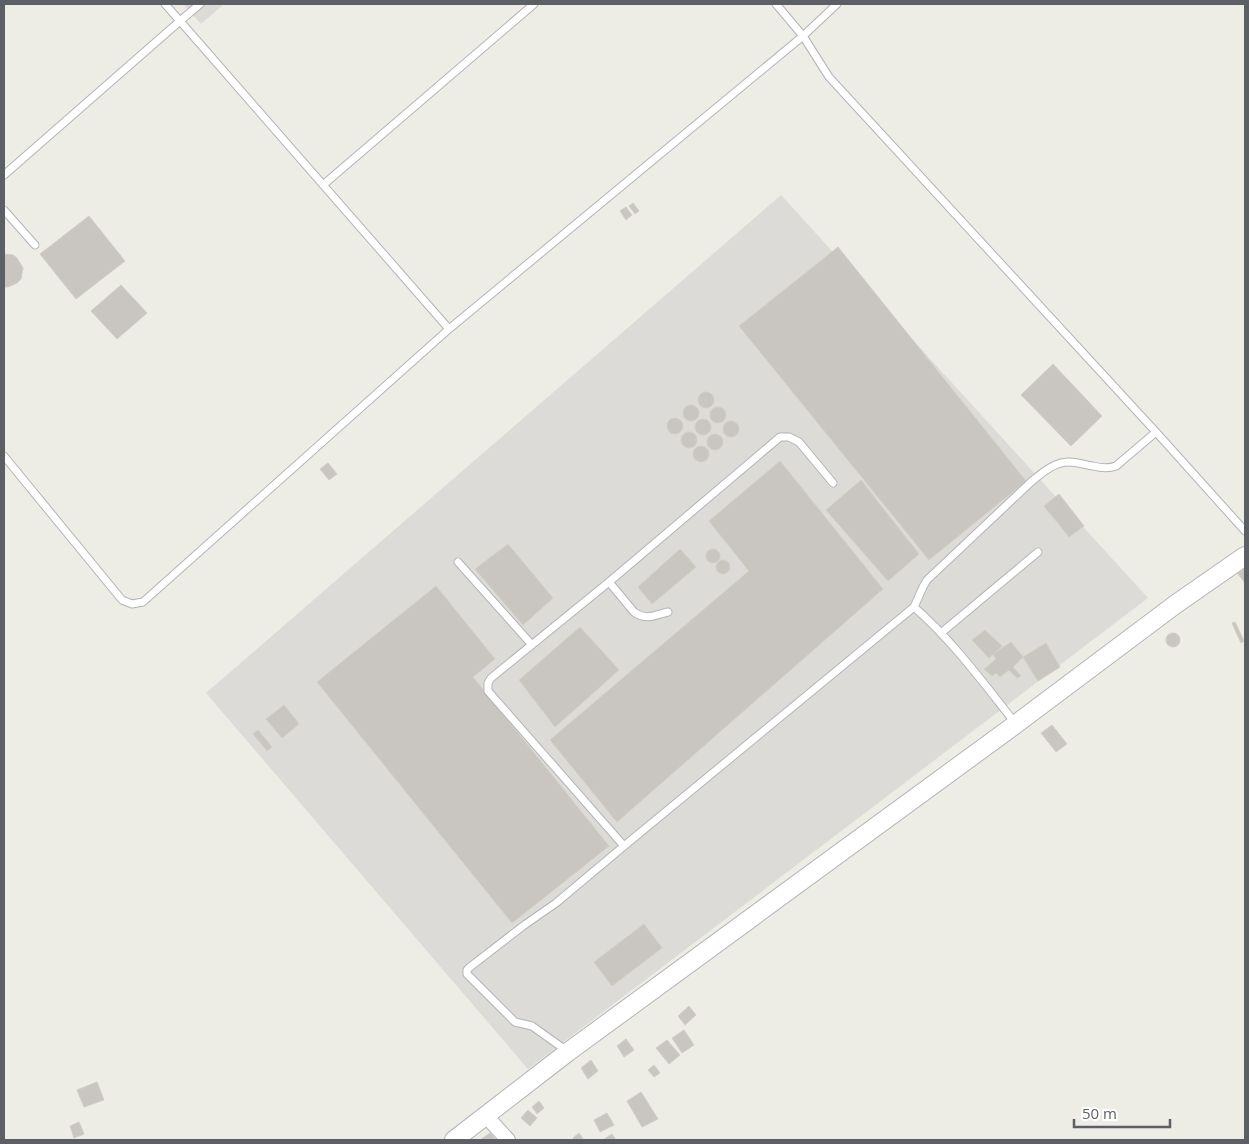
<svg xmlns="http://www.w3.org/2000/svg" width="1249" height="1144" viewBox="0 0 1249 1144" font-family="'Open Sans',sans-serif">
  <rect width="100%" height="100%" fill="#edece5"/>
  <path fill="#dcdbd7" d="M183,4H224L201,24Z
    M781,195L1148,598L528,1069L206,693Z"/>
  <path fill="#c9c6c2" stroke="#d2cec4" d="M633,203L639,211L635,214L629,206Z
    M626,207L632,215L626,220L620,211Z
    M89,216L125,261L76,299L40,254Z
    M838,247L1026,481L929,560L739,326Z
    M4,254L13,255L17,258L23,268L21,279L17,283L8,287H4Z
    M121,285L147,313L117,339L91,311Z
    M1053,364L1102,416L1071,446L1021,395Z
    M698 400a8 8 0 1 1 16 0a8 8 0 1 1-16 0Z
    M683 413a8 8 0 1 1 16 0a8 8 0 1 1-16 0Z
    M710 415a8 8 0 1 1 16 0a8 8 0 1 1-16 0Z
    M667 426a8 8 0 1 1 16 0a8 8 0 1 1-16 0Z
    M695 427a8 8 0 1 1 16 0a8 8 0 1 1-16 0Z
    M723 429a8 8 0 1 1 16 0a8 8 0 1 1-16 0Z
    M681 440a8 8 0 1 1 16 0a8 8 0 1 1-16 0Z
    M707 442a8 8 0 1 1 16 0a8 8 0 1 1-16 0Z
    M693 454a8 8 0 1 1 16 0a8 8 0 1 1-16 0Z
    M780,461L883,589L617,822L550,740L749,571L709,521Z
    M328,463L337,474L329,480L320,469Z
    M861,480L919,554L888,581L826,510Z
    M1059,494L1084,526L1069,537L1044,506Z
    M508,544L553,598L523,625L475,569Z
    M680,549L696,567L652,604L638,587Z
    M706 556a7 7 0 1 1 14 0a7 7 0 1 1-14 0Z
    M716 567a7 7 0 1 1 14 0a7 7 0 1 1-14 0Z
    M1245,568V583L1238,574Z
    M436,586L495,659L473,677L609,846L512,923L317,682Z
    M1235,622L1244,641L1241,643L1232,623Z
    M580,627L619,670L555,727L519,680Z
    M985,630L1002,646L989,658L972,640Z
    M1166 640a7 7 0 1 1 14 0a7 7 0 1 1-14 0Z
    M1011,642L1023,657L1013,667L1021,676L1017,678L1009,670L1000,677L996,673L992,676L984,669L996,659L993,654Z
    M1046,643L1060,667L1038,681L1023,657Z
    M284,705L299,724L282,738L266,719Z
    M1052,725L1067,744L1056,752L1041,733Z
    M258,730L272,747L267,751L253,734Z
    M644,924L662,948L612,986L594,962Z
    M689,1006L696,1015L685,1025L678,1016Z
    M684,1030L694,1045L682,1053L672,1038Z
    M626,1039L634,1050L624,1057L617,1046Z
    M667,1040L680,1055L669,1064L656,1048Z
    M591,1060L598,1071L588,1079L581,1068Z
    M654,1065L660,1073L654,1077L648,1070Z
    M97,1082L104,1100L84,1107L77,1090Z
    M641,1092L658,1119L642,1127L627,1101Z
    M539,1101L544,1108L537,1114L532,1107Z
    M528,1110L537,1118L530,1126L521,1118Z
    M607,1113L614,1125L600,1132L594,1120Z
    M79,1122L84,1134L74,1138L70,1126Z
    M490,1133L496,1140H480Z
    M579,1133L583,1139L582,1140H575L573,1138Z
    M612,1134L616,1140H603Z"/>
  <g fill="none" stroke-linecap="round" stroke-linejoin="round">
    <g stroke="#b2b4b8" stroke-width="9">
      <path id="service" d="M165,4L180,21L200,4
        M776,4L803,36L829,77L1156,432L1245,531
        M4,175L180,21L449,329
        M323,185L534,4
        M4,210L35,245
        M4,456L122,600L132,604L143,602L449,329L803,36L837,4
        M833,483L799,442L789,437H780L609,582L491,678L488,683V691L624,846L914,607C953,641 984,684 1016,724
        M458,562L532,645
        M609,582L634,612C647,621 654,615 668,612
        M914,607L923,587L927,580L1031,482C1042,473 1054,462 1069,462C1077,462 1085,465 1093,466C1101,468 1108,469 1116,466L1156,432
        M941,633L1038,552
        M567,1051L532,1026L515,1022L467,974V970L470,967L523,926L556,903L624,846"/>
    </g>
    <g stroke="#b2b4b8" stroke-width="16">
      <path id="minor" d="M486,1116L508,1140"/>
    </g>
    <g stroke="#b2b4b8" stroke-width="20">
      <path id="tertiary" d="M454,1140L568,1052L1016,724L1176,604L1245,556"/>
    </g>
    <use href="#service" stroke="#fff" stroke-width="7"/>
    <use href="#minor" stroke="#fff" stroke-width="14"/>
    <use href="#tertiary" stroke="#fff" stroke-width="18"/>
  </g>
  <rect width="1249" height="1144" fill="none" stroke="#5c5f64" stroke-width="10"/>
  <path d="M1074 1119v8h96v-8" fill="none" stroke="#5c5f64" stroke-width="2.5"/>
  <text x="1082" y="1119" font-size="15" fill="#5c5f64" stroke="#ffffff" stroke-width="4" paint-order="stroke">50 m</text>
</svg>
